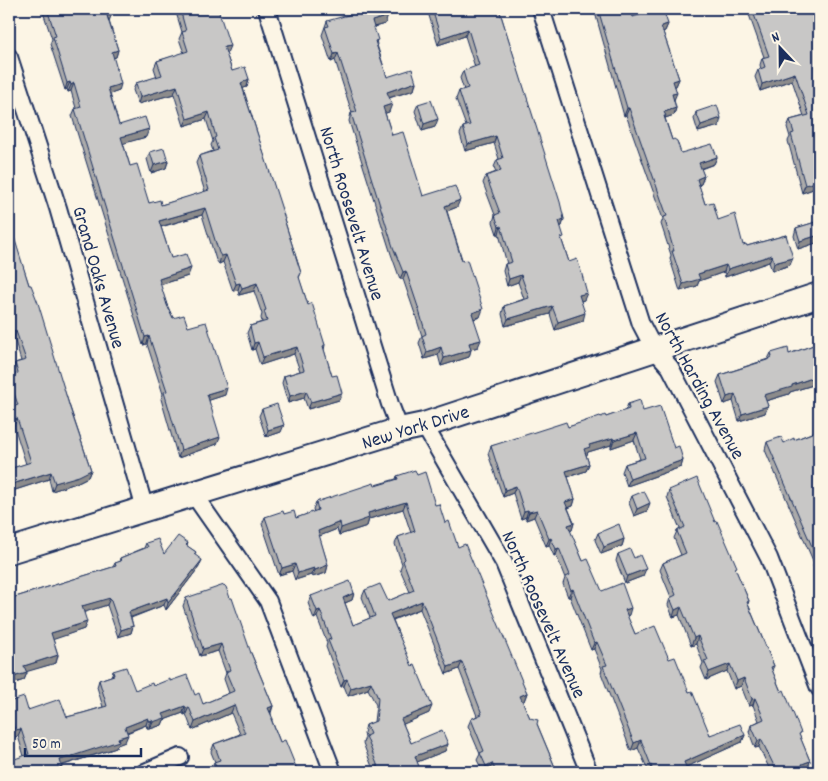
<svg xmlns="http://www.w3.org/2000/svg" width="828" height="781" viewBox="0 0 828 781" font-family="Dekko,sans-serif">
  <rect width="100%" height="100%" fill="#fcf5e5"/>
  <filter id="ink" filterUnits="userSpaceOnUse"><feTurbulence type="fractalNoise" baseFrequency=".02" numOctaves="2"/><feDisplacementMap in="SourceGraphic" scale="10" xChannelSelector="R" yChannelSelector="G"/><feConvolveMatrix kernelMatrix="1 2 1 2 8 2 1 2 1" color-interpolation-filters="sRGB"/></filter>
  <g filter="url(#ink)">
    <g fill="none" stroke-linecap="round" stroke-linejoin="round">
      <g stroke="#1b2f5e" stroke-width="20">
        <path id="street" d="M267,9L390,404L400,430
          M541,9L641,324L654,349L670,367L769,558L819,688
          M9,57L58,208L145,509
          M424,425L504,563L589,772
          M194,495L268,601L333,772
          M145,772L180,757"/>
      </g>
      <g stroke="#1b2f5e" stroke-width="28">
        <path id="secondary" d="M9,551L400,430L424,425L819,295"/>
      </g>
      <use href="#street" stroke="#fcf5e5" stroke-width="16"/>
      <use href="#secondary" stroke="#fcf5e5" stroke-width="24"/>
    </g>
    <path fill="#acabaa" stroke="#1b2f5e" d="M42,9H110L109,21L118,50L116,57L113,58L119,91L110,94L119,125L146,137L123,143L130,166L149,203L161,205L205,192L196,163L199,156L213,151L211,145L213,141L206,119L184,126L174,94L138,104L133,90L136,83L157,77L154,68L157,61L184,53L179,39L182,32L175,9H218L227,53H226L232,71L249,79L247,87L243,88L301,273L299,278L308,305L325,345L324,350L339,400L308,409L304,398L288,403L282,383L284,376L300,371L294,354L260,365L255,349L252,350L247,333L250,326L262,322L261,318L262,314L254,291L239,295L238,290L233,291L223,262L219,264L216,260L202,215L161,227L171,258L188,276L160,285L167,305L173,318L188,327L225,395L209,400L217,444L178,458L161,399L163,394L147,344L143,345L72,116L75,109L76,108L71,91L68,92L67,89L65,90L50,44L52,39Z
      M427,9H499L564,219L562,226L560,227L562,241L569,262L584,300L581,301L583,321L555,330L550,314L505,326L502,314L504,306L524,299L518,282L507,286L503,271L505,264H507L499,234H497L493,222L495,215L483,183L486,176L496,172L494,167L497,160L499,159L494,143L465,151L460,134L463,127L466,126L456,99L459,91L464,90L460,78L463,71L475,67L465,36L438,45Z
      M589,9H631L633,17L668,24L665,31L663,32L679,79L676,86H675L674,100L676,108L674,115L665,118L672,140L681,153L717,157L714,164L701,169L704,176L701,184L699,185L705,204L718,220L743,245L747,246L786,235L790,265L772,271L769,262L725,277L724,272L699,281L697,286L680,291L670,259L671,255L661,224L663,219L626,115L624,116L594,9L590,11Z
      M747,9H819V207L813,189L802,193L788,141L790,137L787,127L790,120L804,116L792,80L760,91L755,77L758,70L761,69L760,65L762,58L764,57Z
      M327,21L385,24L374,27L377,45L387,77L416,82L414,90L389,98V112L385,113L392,135L423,196L457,207L447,211L480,317L474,319L478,347L471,349L469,357L441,366L438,355L424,359L419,343L422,336L415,314L403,279H400L391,254L349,121L351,113H352L335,60L331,62L322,35Z
      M418,104L435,127L422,131L415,111Z
      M696,112L719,126L698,132L694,119Z
      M150,152L168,161L166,168L151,173L147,159Z
      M9,221L17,249L91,470L88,477L76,483L52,491L49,479L9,492V469L26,464L14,426L13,407L9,394V376L13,374L12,371L15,363L21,361L14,338L10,340L9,335Z
      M819,221V242L798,249L794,236L796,228Z
      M819,343V405L813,385L790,392L789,394L766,401L768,406L765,413L739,421L733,401L724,404L717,382L720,375L768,359L771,353L789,354Z
      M628,404L643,411L683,460L681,467L627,486L622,472L625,464L640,459L634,440L611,448V445L588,452L586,455L589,464L586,471L568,477L575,499L573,506L568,508L574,523L572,530L570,531L583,561L602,591L629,615L627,616L635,634L669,659L689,692L710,735H745L742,742L686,767L688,772H649L638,748L631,751L601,673L602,669L594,649L591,650L570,597H568L563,584L565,578L556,555L554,556L549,545L546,546L534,517L526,520V517L521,519L513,493L503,497L488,454L491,446L568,427L601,417H606L625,411Z
      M262,409L281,432L266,437L259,416Z
      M819,425V583L813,566L814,563L765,450L767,442L784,443L794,440L814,432L816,426Z
      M417,475L445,523L458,547L527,693L524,701H522L530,718L537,724L557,772H490V771L486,772H483L477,760L480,754L468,726L471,719L477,716L459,669L446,674L420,609L393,620L429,713L403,724L411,743L448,744L445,751L417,762L421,772H374L363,743L365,737L364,733L366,725L374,722L376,705L368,689L348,696L344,686L341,687L326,647L327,643L317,617L314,619L308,603L311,596L354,593L352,600L345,603L353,625L370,618L362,597L365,590L388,601L410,592L400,569L402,564L395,544L398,537L411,533L403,509L369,519L367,526L339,535L337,529L319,536L328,565L326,573L312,577L311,575L295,580L292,571L279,575L262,524L265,517L284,514L296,518L314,512L313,509L316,502L396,479L397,476Z
      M669,490L715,522L749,601L748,604L774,666L772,670L810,761L808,768L802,771L801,772H771L759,747L755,748L749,732L751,725L759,721L753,705L749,706L741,686L734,689L727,671L706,680L701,668L703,663L696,644L691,646L679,615L673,617L668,605L670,598L671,597L660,570L663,563L681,555L674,538L677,531L680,529L667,497Z
      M632,496L647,511L634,516L629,503Z
      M598,533L624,539L622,546L601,554L595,540Z
      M146,543L164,554L188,543L187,546L196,552L195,554L199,567L166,610L164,605L131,618L133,626L131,633L118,637L107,605L84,612V629L53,639L58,655L56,663L26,671L27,673L24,680L9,685V599L113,567L115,563L119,562L120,558L144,548Z
      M618,554L634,558L643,576L625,583L616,561Z
      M186,598L251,653L273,706L271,713L272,721L280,742L298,772H212L211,769L214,762H215L211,752L214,744L240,734L231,713L192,730L186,714L184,715L183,713L164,720L162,725L150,729V728H147L146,725L127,733L125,742L117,745L116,748L61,766L24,756L18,736L12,738L9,727V702L28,710L67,717L83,713L103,707L97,687L99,680L111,676L113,671L135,690L153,686L170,681L195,695L203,704L229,693L224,679L226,673L218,651L200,656L183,606Z"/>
    <path fill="#8c8b8b" stroke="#1b2f5e" d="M112,14L109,21L107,16Z
      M388,16L385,24L370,28L372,21Z
      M668,24L665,31L658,33L661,26Z
      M468,29L465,36L438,45L441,38Z
      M230,46L227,53L222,55L224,47Z
      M118,50L116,57L109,59L112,52Z
      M338,53L335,60L331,62L334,54Z
      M795,73L792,80L760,91L762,84Z
      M249,79L247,87L238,90L241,83Z
      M679,79L676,86L670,88L673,81Z
      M70,82L67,89L65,90L67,83Z
      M416,82L414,90L385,99L387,92Z
      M74,83L71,91L68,92L71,85Z
      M121,84L119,91L105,96L108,88Z
      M177,86L174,94L138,104L140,97Z
      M677,93L674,100L669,102L672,94Z
      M392,104L389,112L380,115L383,107Z
      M627,108H629L626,115L624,116Z
      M676,108L674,115L665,118L664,112Z
      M209,112L206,119L184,126L187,119Z
      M721,118L719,126L698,132L701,125Z
      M438,119L435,127L422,131L424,124Z
      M149,129L146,137L118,145L121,137Z
      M496,136L494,143L465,151L468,144Z
      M717,157L714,164L696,170L699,163Z
      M168,161L166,168L151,173L154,165Z
      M704,176L701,184L694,186L697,179Z
      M816,182L813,189L802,193L805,185Z
      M460,200L457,207L442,213L445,206Z
      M205,208L202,215L156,228L159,221Z
      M564,219L562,226L556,228L559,221Z
      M501,226L499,234H497L499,227Z
      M819,235V242L798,249L800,241Z
      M226,255L223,262L219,264L221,256Z
      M772,255L769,262L725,277L728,269Z
      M793,258L790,265L772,271L774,263Z
      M726,265L724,272L699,281L697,286L680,291L683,284L698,274Z
      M191,268L188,276L156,286L159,279Z
      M406,271L403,279H400L403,272Z
      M521,275L518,282L507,286L509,279Z
      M240,283L238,290L233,291L236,284Z
      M257,283L254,291L239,295L242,288Z
      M587,293L584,300L577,302L579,295Z
      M552,306L550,314L505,326L508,319Z
      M483,309L480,317L469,320L472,313Z
      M585,313L583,321L555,330L558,322Z
      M16,331L14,338L10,340L13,332Z
      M149,336L147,344L143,345L145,337Z
      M481,340L478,347L467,350L469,343Z
      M258,342L255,349L252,350L254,343Z
      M297,347L294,354L260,365L263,357Z
      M441,347L438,355L424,359L427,352Z
      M471,350L469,357L441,366L444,358Z
      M815,377L813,385L790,392L789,394L762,402L764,395Z
      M227,388L225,395L204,402L207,394Z
      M306,391L304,398L288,403L290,396Z
      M342,393L339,400L308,409L311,402Z
      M735,394L733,401L724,404L727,397Z
      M768,406L765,413L739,421L742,414Z
      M17,418L14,426L9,428V421Z
      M284,425L281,432L266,437L268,430Z
      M637,433L634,440L611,448L614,440Z
      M220,437L217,444L178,458L181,450Z
      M613,438L611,445L588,452L587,455L582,456L584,449L589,445Z
      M683,460L681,467L627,486L630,479Z
      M589,464L586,471L564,478L566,471Z
      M91,470L88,477L76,483L52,491L55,483Z
      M51,472L49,479L9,492V485Z
      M516,486L513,493L503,497L505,490Z
      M575,499L573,506L563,509L565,502Z
      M406,502L403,509L369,519L367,526L339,535L341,528L368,513Z
      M650,503L647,511L634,516L637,509Z
      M13,510L11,517L9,518V511Z
      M528,510L526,517L521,519L524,511Z
      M537,510L534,517L526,520L529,512Z
      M340,522L337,529L315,538L318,531Z
      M574,523L572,530L565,533L568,525Z
      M551,538L549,545L546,546L549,539Z
      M624,539L622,546L601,554L604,547Z
      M559,548L556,555L554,556L556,549Z
      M202,560L199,567L166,610L168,603Z
      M295,564L292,571L279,575L282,568Z
      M328,565L326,573L312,577L315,570Z
      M314,568L311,575L295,580L298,573Z
      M646,569L643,576L625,583L627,576Z
      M573,589L570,597H568L571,590Z
      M354,593L352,600L340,605L343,598Z
      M107,598H110L107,605L79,614L82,606Z
      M167,598L164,605L126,619L129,612Z
      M422,601L420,609L388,621L390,614Z
      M681,607L679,615L673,617L675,610Z
      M631,608L629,615L622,618L625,610Z
      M320,610L317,617L314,619L317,611Z
      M87,622L84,629L49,641L51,633Z
      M133,626L131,633L118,637L121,630Z
      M698,636L696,644L691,646L694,638Z
      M597,642L594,649L591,650L594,643Z
      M221,644L218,651L200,656L203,649Z
      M58,655L56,663L22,673L24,666Z
      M462,662L459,669L446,674L448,667Z
      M730,664L727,671L706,680L709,672Z
      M27,673L24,680L9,685V678Z
      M744,678L741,686L734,689L737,681Z
      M347,679L344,686L341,687L344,680Z
      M371,682L368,689L348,696L351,688Z
      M527,693L524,701L517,703L520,696Z
      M755,698L753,705L749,706L752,699Z
      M234,705L231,713L192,730L195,722Z
      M185,706L183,713L164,720L162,725L150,729L153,722L163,714Z
      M273,706L270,713L268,708Z
      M432,706L429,713L399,726L401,719Z
      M189,707L186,714L184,715L186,708Z
      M148,718L146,725L122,734L125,727Z
      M152,720L150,728H147L150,721Z
      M21,729L18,736L12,738L15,730Z
      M128,735L125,742L117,745L116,748L57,767L60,760Z
      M745,735L742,742L682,769L684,762Z
      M761,739L759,747L755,748L758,741Z
      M641,740L638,748L631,751L634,743Z
      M448,744L445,751L412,764L415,756Z
      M810,761L808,768L802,771L801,772H790L802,764Z
      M492,763L490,771L484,772L486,766Z
      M62,767L60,772H44Z"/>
    <path fill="#c8c7c6" stroke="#1b2f5e" d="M47,9H110L112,14L107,16L118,50L112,52L121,84L108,88L119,125L145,117L149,129L121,137L130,166L137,164L149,203L160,200L161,205L209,190L199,156L218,150L214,138L216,137L209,112L187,119L177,86L140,97L136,83L162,75L157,61L188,51L182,32L186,31L180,9H218L230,46L224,47L232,71L245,67L249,79L241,83L285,219H284L301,273L299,277L308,305L312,303L325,345L323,346L332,376L337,375L342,393L311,402L306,391L290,396L284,376L304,370L297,347L263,357L258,342L254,343L250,326L267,321L264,311L266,310L257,283L242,288L240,283L236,284L226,255L221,256L219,253L205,208L159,221L171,258L186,254L191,268L159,279L167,305L173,318L184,315L188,327L206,322L227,388L207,394L220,437L181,450L164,392L167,391L149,336L145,337L75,109L81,107L74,83L71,85L70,82L67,83L53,37L56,36Z
      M369,9H386L388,16L372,21L378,40L375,41L387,77L412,69L416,82L387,92L392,104L383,107L392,135L403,132L423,196L455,186L460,200L445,206L462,261L467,260L483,309L472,313L481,340L469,343L471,350L444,358L441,347L427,352L422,336L426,334L418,307L406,271L403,272L393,247L351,113L357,112L338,53L334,54L325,27L329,26L327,21Z
      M432,9H499L560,202L564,219L559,221L564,237L561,238L569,262L577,259L581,271L587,293L579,295L585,313L558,322L552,306L508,319L504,306L529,298L521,275L509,279L505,264L512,262L501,226L499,227L495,215L500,213L486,176L501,171L497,160L503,158L496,136L468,144L463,127L470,125L459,91L468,88L463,71L479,65L468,29L441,38Z
      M598,9H631L633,17L658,9H663L668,24L661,26L679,79L673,81L677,93L672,94L676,108L664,112L666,116H664L672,140L674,139L677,141L681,153L712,144L717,157L699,163L704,176L697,179L705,204L713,202L718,220L735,214L743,245L746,244L747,246L786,235L793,258L774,263L772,255L728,269L726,265L698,274L700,279L683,284L672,251H674L664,217L667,216L629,108H627Z
      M752,9H819V193L816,182L805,185L791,134L794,133L790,120L809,115L795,73L762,84L758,70L765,67L762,58L769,56Z
      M431,100L438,119L424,124L418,104Z
      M717,105L721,118L701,125L696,112Z
      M164,148L168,161L154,165L150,152Z
      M9,203L11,211L9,212Z
      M9,221L29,285H31L38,303L70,408L91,470L79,476L55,483L51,472L9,485V469L31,462L17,418L9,421V408L18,405L9,378V376L18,373L15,363L26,360L16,331L13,332L9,321Z
      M819,221V235L800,241L796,228Z
      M819,343V390L815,377L792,385V387L764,395L768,406L742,414L735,394L727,397L720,375L767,360L772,357L771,353L788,348L789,354Z
      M640,400L643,411L660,406L674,448L679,446L683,460L630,479L625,464L645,458L637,433L614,440L613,438L589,445L590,447L584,449L589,464L566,471L575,499L565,502L574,523L568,525L583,561L588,559L602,591L622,583L631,608L625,610L635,634L655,626L669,659L675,657L689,692L692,691L710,735L740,724L745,735L684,762L688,772H651L650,769L652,768L641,740L634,743L603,666L607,665L597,642L594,643L573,589L571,590L566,577L570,575L559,548L556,549L551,538L549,539L537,510L529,512L528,510L524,511L516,486L505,490L491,446L566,422L568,427L600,416L601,417L605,415L606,417L629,409L628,404Z
      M277,404L284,425L268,430L262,409Z
      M819,425V569L815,559L817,558L767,442L781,437L784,443L794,438V440L817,431L816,426Z
      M415,470L417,475L425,472L435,505L439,504L445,523L449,521L458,547L465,544L527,693L520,696L530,718L538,720L537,724L557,772H496L492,763L486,766L480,753L484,751L471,719L482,714L462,662L448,667L422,601L390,614L412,666L415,665L432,706L401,719L411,743L442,730L448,744L415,756L421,772H380L366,736L370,734L366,725L376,721L378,698L371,682L351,688L347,679L344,680L328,640L331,639L320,610L317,611L311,596L350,581L354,593L343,598L353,625L375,616L365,590L380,584L388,601L414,590L403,561L405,559L398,537L415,531L406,502L368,513L369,518L341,528L340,522L318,531L328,565L315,570L314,568L298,573L295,564L282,568L265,517L283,511L284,514L294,511L296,518L318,510L316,502L374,483L375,486L398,479L397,476Z
      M697,478L715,522L717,521L737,567L735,568L749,601L747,602L774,666L771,667L781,692L784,690L801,733L799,734L810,761L802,764L803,767L790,772H777L761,739L758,741L751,725L764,719L755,698L752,699L744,678L737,681L730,664L709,672L704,661L708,660L698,636L694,638L681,607L675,610L670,598L676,595L663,563L686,553L677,531L685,527L669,490Z
      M644,491L650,503L637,509L632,496Z
      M9,495L13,510L9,511Z
      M619,524L624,539L604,547L598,533Z
      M178,536L188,543L186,545L196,552L194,554L202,560L168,603L167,598L129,612L133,626L121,630L110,598L82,606L87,622L51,633L58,655L24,666L27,673L9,678V599L116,566L115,563L121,561L120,558L148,547L146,543L158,539L164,554Z
      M630,549L634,558L640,555L646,569L627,576L618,554Z
      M224,585L226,587L230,598H232L251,653L273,706L268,708L273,719H271L280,742L285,740L298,772H238L237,770L230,772H218L214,762L220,760L214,744L245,733L234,705L195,722L189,707L186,708L185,706L163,714L165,718L153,722L152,720L150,721L148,718L125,727L128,735L118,738L119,741L60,760L62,767L44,772H9V761L29,754L21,729L15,730L9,711V702L24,697L28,710L60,699L67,717L83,713L107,706L99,680L114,675L113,671L126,667L135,690L152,683L153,686L170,679V681L187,675L195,695L199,693L203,704L234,691L226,672L230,670L221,644L203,649L186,598Z"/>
  </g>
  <g text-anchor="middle" stroke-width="4.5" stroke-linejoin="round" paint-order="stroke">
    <g font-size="20" fill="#1b2f5e" stroke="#fcf5e5">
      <text transform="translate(353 213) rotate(73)" y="7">North Roosevelt Avenue</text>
      <text transform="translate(100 277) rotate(74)" y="7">Grand Oaks Avenue</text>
      <text transform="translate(701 385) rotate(61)" y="7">North Harding Avenue</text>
      <text transform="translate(415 426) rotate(-17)" y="7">New York Drive</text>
      <text transform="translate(545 614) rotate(66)" y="7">North Roosevelt Avenue</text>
    </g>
  </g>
  <rect width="828" height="781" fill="none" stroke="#fcf5e5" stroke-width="30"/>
  <rect x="15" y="15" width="798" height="751" fill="none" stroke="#1b2f5e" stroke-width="2" filter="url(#ink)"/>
  <g transform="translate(780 48) rotate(338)" stroke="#fcf5e5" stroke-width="4" paint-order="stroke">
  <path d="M0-4L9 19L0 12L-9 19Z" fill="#1b2f5e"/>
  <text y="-8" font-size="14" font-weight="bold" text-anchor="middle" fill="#1b2f5e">N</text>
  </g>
  <path d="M25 748v8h116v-8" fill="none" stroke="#1b2f5e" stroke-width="2.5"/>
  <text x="32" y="748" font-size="15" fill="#1b2f5e" stroke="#fcf5e5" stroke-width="4" paint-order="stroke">50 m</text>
</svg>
